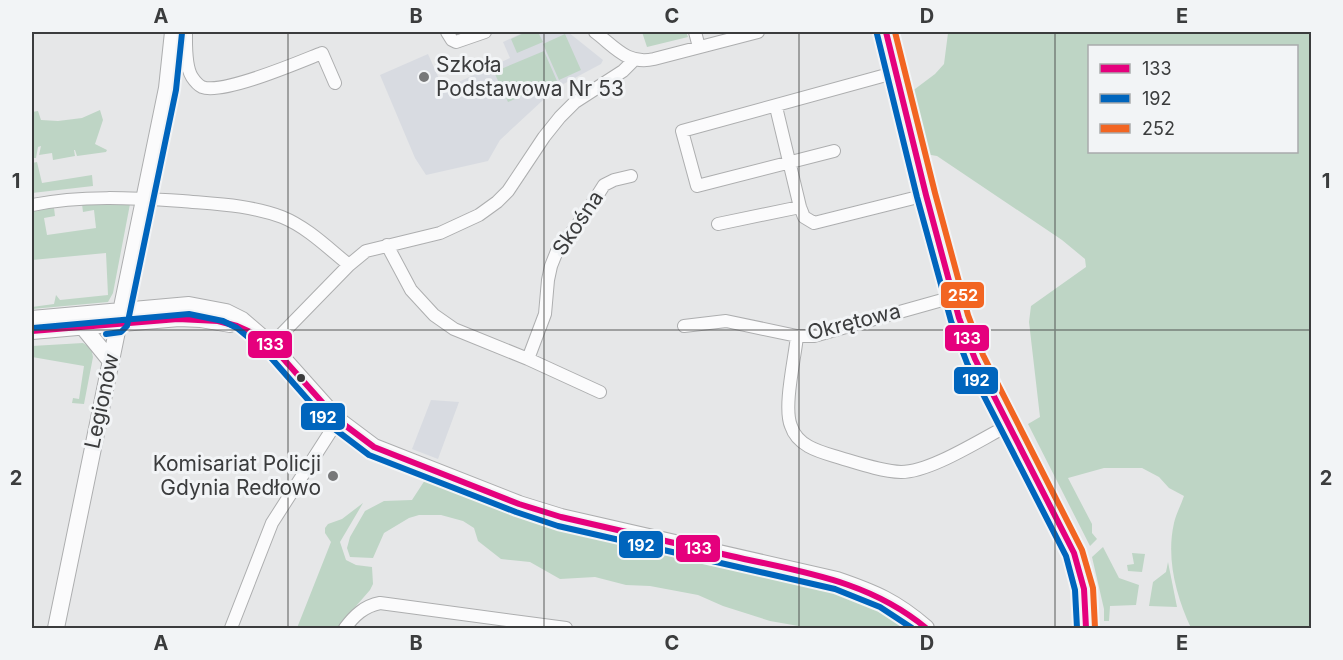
<svg xmlns="http://www.w3.org/2000/svg" width="1343" height="660" viewBox="0 0 1343 660" font-family="Inter,sans-serif">
  <rect width="100%" height="100%" fill="#e6e7e8"/>
  <path fill="#d8dbe1" d="M519,32H568L603,60L601,64L556,88L500,140L488,161L426,175L415,158L380,75L428,54L440,81L447,79L450,86L510,58L503,42L520,34Z
    M431,400L459,402L438,459L412,449Z"/>
  <path fill="#bed5c5" fill-rule="evenodd" d="M526,32H538L543,42L517,53L511,39Z
    M642,32H686L688,37L647,47Z
    M955,32H1311V627L1306,628H1191C1176,596 1166,558 1174,523C1176,514 1181,505 1184,496L1169,488L1159,477L1142,468H1104L1068,478L1092,524V533L1097,539L1090,546L1028,424L1040,417L1029,322L1031,306L1086,267L1085,259L1062,240L937,156L925,154L911,92L935,74L944,64L948,33ZM1090,46H1296V152H1090Z
    M565,34L581,70L559,80L543,44Z
    M544,51L557,81L508,102L494,72Z
    M100,110L103,120L95,144L107,150L106,152L77,156L75,150H74L75,156L53,160L52,153L39,155L41,146L38,147L36,158H32V112L38,111L41,120L58,121L82,118Z
    M37,162L42,183L92,175L93,186L32,193V163Z
    M82,204H130L113,293L108,302L32,309V307L54,304L56,295L60,300L108,295L106,253L32,260V211L54,208L55,216L44,218L47,235L96,228L94,210L83,212Z
    M83,343L91,348L93,357L84,404L72,403L73,398L79,399L84,366L32,357V346Z
    M425,480L542,525L568,532L866,597L884,605L917,628H810L770,621L723,606L698,595L650,586L626,585L595,577L560,579L530,562L501,559L478,541L474,528L463,521L441,515H419L409,518L384,533L373,558L350,557L347,548L350,537L365,511L384,501L412,500Z
    M363,503L340,542L346,560L356,565L372,567L373,584L370,590L337,628H297L331,542L325,533V528L328,524L342,519Z
    M1103,547L1119,578L1139,585L1136,605L1110,606L1109,621H1104V609L1092,557Z
    M1132,553L1145,554L1142,572L1128,571L1127,565L1134,564Z
    M1168,562L1177,607L1149,606L1153,582L1166,572Z"/>
  <g fill="none" stroke-linecap="round" stroke-linejoin="round">
    <g stroke="#adaeaf" stroke-width="14">
      <path id="street" d="M186,32C186,45 185,66 192,77C194,80 198,85 202,87C223,95 299,62 322,53L335,83
        M447,32L452,40L456,42L485,32
        M595,32C615,47 627,65 654,59L758,32
        M695,32L699,47
        M886,32L926,195L959,318L975,359L1074,553L1084,589L1086,628
        M776,107L800,207L804,217L814,223L926,195
        M834,151L697,186L682,131L897,72
        M32,205C82,195 132,198 182,201C216,204 250,205 282,217C307,227 328,248 349,265
        M718,224L800,207
        M387,245L411,290L434,315L454,329L528,359L600,392
        M684,326L726,321L797,336H814L953,297
        M797,336C795,358 783,407 791,426C797,445 817,451 834,456C855,462 879,471 901,472C931,472 981,439 1009,425
        M271,345L349,265L366,251L440,233L479,215L497,202L508,191L544,137L560,117L575,102L623,71L634,60
        M528,359L545,314L548,280L551,266L557,251L585,215L604,185L614,180L631,176
        M231,628L272,523L338,420
        M345,628C354,616 364,606 380,603L566,628"/>
    </g>
    <g stroke="#adaeaf" stroke-width="18">
      <path id="secondary" d="M32,319L189,305L226,312L242,320L271,345L338,420L374,447L519,504L561,517L837,580C875,593 896,602 926,628
        M83,327L110,360
        M32,331L179,318L201,319L230,324
        M56,628L167,88L173,32"/>
    </g>
    <use href="#street" stroke="#fbfbfc" stroke-width="12"/>
    <use href="#secondary" stroke="#fbfbfc" stroke-width="16"/>
    <g stroke="#f2f4f6" stroke-width="10">
      <path id="bus-1" d="M886,32L926,195L959,318L975,359L1074,553L1084,589L1086,628
        M32,331L178,319L218,321L237,326L255,334L271,345L338,420L374,447L519,504L561,517C618,530 674,543 731,556C801,572 868,580 926,628"/>
    </g>
    <g stroke="#f2f4f6" stroke-width="10">
      <path id="bus-2" d="M877,34L917,197L951,321L967,363L1066,556L1075,590L1077,628
        M33,328L189,314L223,321L237,328L265,351L332,427L369,455L516,512L558,526L835,589L880,607L912,628
        M106,334L121,332L127,326L176,90L182,33"/>
    </g>
    <g stroke="#f2f4f6" stroke-width="10">
      <path id="bus-3" d="M895,32L935,193L968,315L983,355L1082,550L1093,588L1095,628"/>
    </g>
    <use href="#bus-1" stroke="#e5007d" stroke-width="6"/>
    <use href="#bus-2" stroke="#0065bd" stroke-width="6"/>
    <use href="#bus-3" stroke="#f26522" stroke-width="6"/>
  </g>
  <path fill="none" stroke="#3b3c3d" stroke-width="1.5" stroke-opacity="0.55" d="M288,32V628M544,32V628M799,32V628M1055,32V628M32,330H1312"/>
  <g fill="#777879" stroke="#f2f4f6" stroke-width="2">
    <circle cx="424" cy="77" r="6"/>
    <circle cx="333" cy="476" r="6"/>
  </g>
  <circle fill="#3b3c3d" stroke="#f2f4f6" stroke-width="2" cx="301" cy="378" r="5"/>
  <g text-anchor="middle" stroke-width="6" stroke-linejoin="round" paint-order="stroke">
    <g font-size="21" fill="#3b3c3d" stroke="#f2f4f6" text-anchor="start">
      <text x="436" y="72">Szkoła<tspan x="436" dy="24">Podstawowa Nr 53</tspan></text>
      <text x="321" y="471" text-anchor="end">Komisariat Policji<tspan x="321" dy="24">Gdynia Redłowo</tspan></text>
    </g>
    <g font-size="21" fill="#3b3c3d" stroke="#f2f4f6">
      <text transform="translate(578 223) rotate(-56)" y="7">Skośna</text>
      <text transform="translate(854 322) rotate(-14)" y="7">Okrętowa</text>
      <text transform="translate(102 401) rotate(-78)" y="7">Legionów</text>
    </g>
  </g>
  <g stroke="#f2f4f6" stroke-width="2">
    <rect x="940" y="281" width="45" height="28" rx="6" fill="#f26522"/>
    <rect x="944" y="324" width="46" height="28" rx="6" fill="#e5007d"/>
    <rect x="247" y="330" width="46" height="29" rx="6" fill="#e5007d"/>
    <rect x="953" y="366" width="46" height="29" rx="6" fill="#0065bd"/>
    <rect x="300" y="402" width="46" height="29" rx="6" fill="#0065bd"/>
    <rect x="618" y="530" width="46" height="29" rx="6" fill="#0065bd"/>
    <rect x="675" y="534" width="46" height="29" rx="6" fill="#e5007d"/>
  </g>
  <g font-size="16" text-anchor="middle" font-weight="bold" fill="#fff">
    <text x="963" y="301">252</text>
    <text x="967" y="344">133</text>
    <text x="270" y="350">133</text>
    <text x="976" y="386">192</text>
    <text x="323" y="423">192</text>
    <text x="641" y="551">192</text>
    <text x="698" y="554">133</text>
  </g>
  <rect width="1343" height="660" fill="none" stroke="#f2f4f6" stroke-width="66"/>
  <rect x="1088" y="45" width="210" height="108" fill="#f2f4f6" stroke="#a9aaac" stroke-width="1.5"/>
  <rect x="1100" y="64" width="30" height="9" fill="#e5007d" stroke="#a9aaac" stroke-width="1.5"/>
  <text x="1142" y="75" font-size="18" fill="#3b3c3d">133</text>
  <rect x="1100" y="94" width="30" height="9" fill="#0065bd" stroke="#a9aaac" stroke-width="1.5"/>
  <text x="1142" y="105" font-size="18" fill="#3b3c3d">192</text>
  <rect x="1100" y="124" width="30" height="9" fill="#f26522" stroke="#a9aaac" stroke-width="1.5"/>
  <text x="1142" y="135" font-size="18" fill="#3b3c3d">252</text>
  <rect x="33" y="33" width="1277" height="594" fill="none" stroke="#3b3c3d" stroke-width="2"/>
  <g font-size="20" text-anchor="middle" font-weight="bold" fill="#3b3c3d">
    <text x="161" y="23">A</text>
    <text x="416" y="23">B</text>
    <text x="672" y="23">C</text>
    <text x="927" y="23">D</text>
    <text x="1182" y="23">E</text>
    <text x="16" y="188">1</text>
    <text x="1326" y="188">1</text>
    <text x="16" y="485">2</text>
    <text x="1326" y="485">2</text>
    <text x="161" y="650">A</text>
    <text x="416" y="650">B</text>
    <text x="672" y="650">C</text>
    <text x="927" y="650">D</text>
    <text x="1182" y="650">E</text>
  </g>
</svg>
